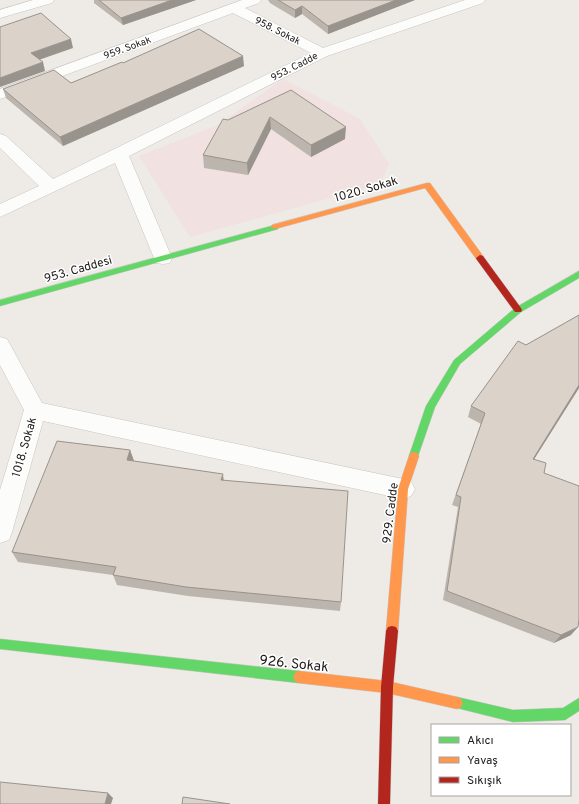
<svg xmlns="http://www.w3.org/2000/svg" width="579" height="804" font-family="Overpass,sans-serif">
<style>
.education{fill:#f1e1e0}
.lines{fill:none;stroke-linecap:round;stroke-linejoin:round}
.street-casing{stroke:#c8c5c2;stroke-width:1}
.fast-casing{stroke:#c8c5c2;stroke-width:1}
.slow-casing{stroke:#c8c5c2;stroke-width:1}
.jam-casing{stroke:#c8c5c2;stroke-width:1}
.street{fill:#fcfcfb;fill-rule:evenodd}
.fast{fill:#63d668;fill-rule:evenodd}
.slow{fill:#ff974d;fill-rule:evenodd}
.jam{fill:#b3261e;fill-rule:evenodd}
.wall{fill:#bcb5ad}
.shaded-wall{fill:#99938d}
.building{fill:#dbd2c9;stroke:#99938d}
.labels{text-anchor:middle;stroke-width:3;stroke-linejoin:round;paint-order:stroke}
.far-street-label{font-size:10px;fill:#1d1a18;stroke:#fff}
.street-label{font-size:12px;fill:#1d1a18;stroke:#fff}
.near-street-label{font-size:14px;fill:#1d1a18;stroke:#fff}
</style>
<rect width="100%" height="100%" fill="#eeeae6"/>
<!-- education -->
<polygon class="education" points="283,79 360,119 389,164 380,184 190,237 139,156 218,125"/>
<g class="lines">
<defs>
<g id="street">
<polygon points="33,0 54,0 52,3 0,18 0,10"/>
<polygon points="242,0 261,0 259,3 245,8 323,48 465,0 485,0 483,3 327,56 129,156 172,258 170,263 163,264 156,263 154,258 115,163 0,217 0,204 39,186 0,148 0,134 6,136 53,179 311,53 233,13 0,99 0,89"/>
<polygon points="0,337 7,339 42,403 403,479 411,482 415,489 411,496 403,499 43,421 12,532 9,540 0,543 0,490 24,410 0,365"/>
</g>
<g id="fast">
<polygon points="275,225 278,225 278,229 0,306 0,300"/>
<polygon points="579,271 579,278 521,312 460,364 435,407 417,459 414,460 411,459 409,456 426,406 454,360 515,308"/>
<polygon points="0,639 299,671 303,673 305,677 303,681 299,683 0,649"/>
<polygon points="457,697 513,710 563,708 579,698 579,711 565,720 513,722 453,707 451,703 453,699"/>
</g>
<g id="slow">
<polygon points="427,183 430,183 483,256 484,258 483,260 477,260 425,188 275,229 271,227 272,225"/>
<polygon points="414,452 417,453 419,456 408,489 398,631 396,635 392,636 388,635 386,631 398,489 409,456 411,453"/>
<polygon points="299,671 387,681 457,697 461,699 463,703 461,707 457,709 387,693 299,683 295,681 293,677 295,673"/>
</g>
<g id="jam">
<polygon points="480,255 483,256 521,308 522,310 521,312 515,312 477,260 476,258"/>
<polygon points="392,626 396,627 398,631 393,687 390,804 378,804 381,687 386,631 388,627"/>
</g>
</defs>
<!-- street casing -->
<use href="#street" class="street-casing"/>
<!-- fast casing -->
<use href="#fast" class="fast-casing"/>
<!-- slow casing -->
<use href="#slow" class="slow-casing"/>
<!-- jam casing -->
<use href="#jam" class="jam-casing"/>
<!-- street -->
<use href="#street" class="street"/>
<!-- fast -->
<use href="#fast" class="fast"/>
<!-- slow -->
<use href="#slow" class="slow"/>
<!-- jam -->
<use href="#jam" class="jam"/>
</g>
<!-- wall -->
<g class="wall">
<polygon points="94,0 196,0 123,25 94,3"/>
<polygon points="268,0 415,0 328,34 302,14 295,18 270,3"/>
<polygon points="123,63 244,66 63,146 6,98 3,89 71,83"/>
<polygon points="291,90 345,139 311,157 271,129 248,175 204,168 203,155 228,120"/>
<polygon points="579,315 579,388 534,459 544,473 571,635 554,643 443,600 458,507 452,505 481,424 468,417 471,406 526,345"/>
<polygon points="130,450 134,461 224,481 341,602 340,611 188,596 117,585 113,575 18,562 12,552"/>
</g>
<!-- shaded-wall -->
<g class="shaded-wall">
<polygon points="172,0 196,0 123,25 121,18"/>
<polygon points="396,0 415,0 328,34 328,26"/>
<polygon points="302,6 302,14 295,18 295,10"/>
<polygon points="71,39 73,48 33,62 31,53"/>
<polygon points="243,56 244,66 63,146 60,137"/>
<polygon points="43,62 45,71 0,87 0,78"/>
<polygon points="270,117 271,129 248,175 247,163"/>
<polygon points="346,127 345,139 311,157 311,145"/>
<polygon points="579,385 579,388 528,469 533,459"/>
<polygon points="130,450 134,461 127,460"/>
<polygon points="223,474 224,484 221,480"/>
<polygon points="578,627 571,635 554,643 561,635"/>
<polygon points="108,793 113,798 111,804 105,804"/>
</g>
<!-- building -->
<g class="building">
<polygon points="99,0 172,0 121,18"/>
<polygon points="278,0 396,0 328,26 302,6 295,10"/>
<polygon points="41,13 71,39 31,53 43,62 0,78 0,27"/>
<polygon points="199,29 243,56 60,137 3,89 54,70 71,83 122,62 123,63"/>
<polygon points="291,90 346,127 311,145 270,117 247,163 203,155 223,119 228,120"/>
<polygon points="579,315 579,385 533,459 546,463 544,473 579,486 579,619 578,627 561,635 447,591 461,497 456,495 485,413 471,406 518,341 526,345"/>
<polygon points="57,441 130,450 127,460 223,474 221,480 348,491 341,602 186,587 113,575 116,567 12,552"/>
<polygon points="0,782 108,793 105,804 0,804"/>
<polygon points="183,797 230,804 182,804"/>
</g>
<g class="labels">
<!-- far-street labels -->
<g class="far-street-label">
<text transform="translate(278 30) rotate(27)" y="4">958. Sokak</text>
<text transform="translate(127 47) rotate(-20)" y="4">959. Sokak</text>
<text transform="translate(294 66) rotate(-27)" y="4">953. Cadde</text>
</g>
<!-- street labels -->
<g class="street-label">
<text transform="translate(366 189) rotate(-16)" y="4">1020. Sokak</text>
<text transform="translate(78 269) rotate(-16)" y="4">953. Caddesi</text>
<text transform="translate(24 447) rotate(-74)" y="4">1018. Sokak</text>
<text transform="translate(390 513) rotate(-83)" y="4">929. Cadde</text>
</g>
<!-- near-street labels -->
<g class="near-street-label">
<text transform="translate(294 663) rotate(6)" y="5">926. Sokak</text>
</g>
</g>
<!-- legend -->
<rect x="431" y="724" width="140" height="72" fill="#ffffff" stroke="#a5a3a3"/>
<rect x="439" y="737" width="20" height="6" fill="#63d668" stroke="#a5a3a3"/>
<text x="467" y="744" font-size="12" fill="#1d1a18">Akıcı</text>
<rect x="439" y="757" width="20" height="6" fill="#ff974d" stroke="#a5a3a3"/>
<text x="467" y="764" font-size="12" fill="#1d1a18">Yavaş</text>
<rect x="439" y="777" width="20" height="6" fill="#b3261e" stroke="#a5a3a3"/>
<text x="467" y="784" font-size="12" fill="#1d1a18">Sıkışık</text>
</svg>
